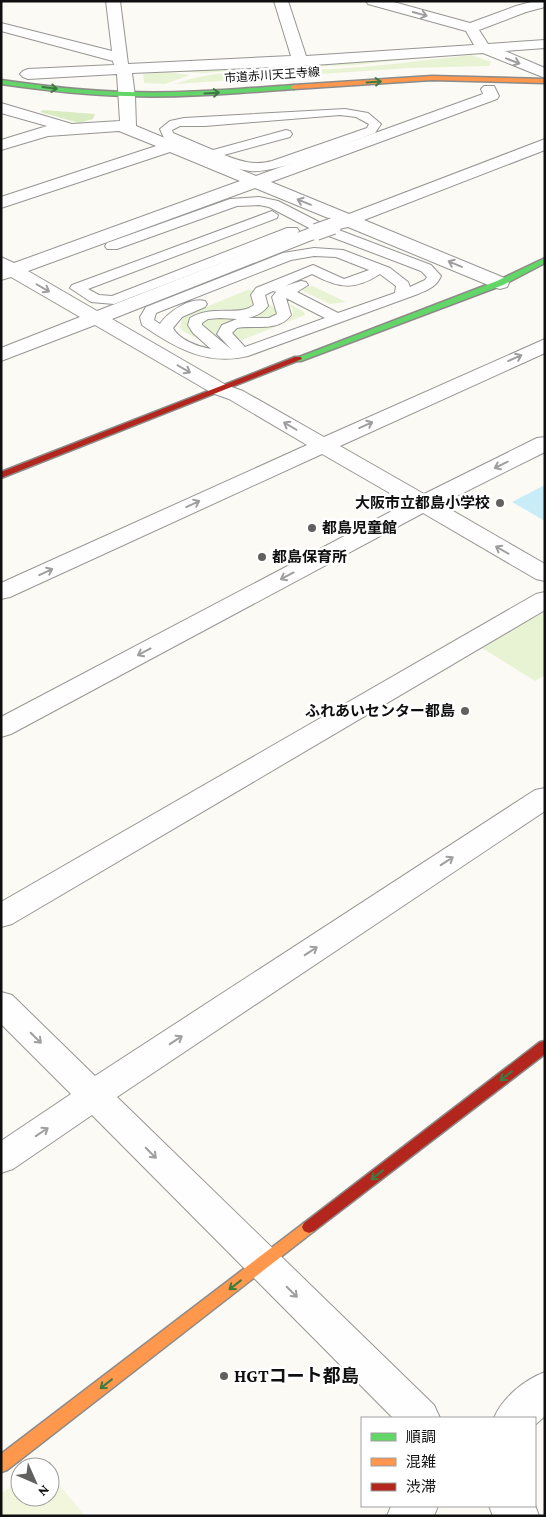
<svg xmlns="http://www.w3.org/2000/svg" width="546" height="1517" font-family="'Crimson Pro','Noto Sans JP',serif">
<style>
.green{fill:#e8f3d3}
.forest{fill:#d9ebc1}
.pitch{fill:#f2f6dd}
.water{fill:#c8ecf8}
.lines{fill:none;stroke-linecap:round;stroke-linejoin:round}
.lane-casing{stroke:#969593;stroke-width:2}
.street-casing{stroke:#969593;stroke-width:2}
.fast-casing{stroke:#8c8b89;stroke-width:3}
.slow-casing{stroke:#8c8b89;stroke-width:3}
.jam-casing{stroke:#8c8b89;stroke-width:3}
.lane{fill:#fffefe;fill-rule:evenodd}
.street{fill:#fffefe;fill-rule:evenodd}
.fast{fill:#63d668;fill-rule:evenodd}
.slow{fill:#ff974d;fill-rule:evenodd}
.jam{fill:#b3261e;fill-rule:evenodd}
.street-bridge-casing{stroke:#969593;stroke-width:18;stroke-linecap:butt}
.street-bridge{stroke:#fffefe;stroke-width:16}
.oneway{stroke:#9f9e9e}
.oneway2{stroke:#3d7c40}
.poi-dot{fill:#626160;stroke:#fff;stroke-width:2}
.labels{text-anchor:middle;stroke-width:5;stroke-linejoin:round;paint-order:stroke}
.far-street-label{font-size:12px;fill:#0f0f0f;stroke:#fff}
.poi-label{font-size:15px;font-weight:bold;fill:#0f0f0f;stroke:#fff;text-anchor:end}
.near-poi-label{font-size:18px;font-weight:bold;fill:#0f0f0f;stroke:#fff;text-anchor:start}
</style>
<rect width="100%" height="100%" fill="#fcfaf5"/>
<!-- green -->
<g class="green">
<polygon points="448,55 355,65 271,68 203,73 161,70"/>
<path d="M471,55L491,62L489,66L410,68L175,84C223,66 279,72 330,69C377,67 424,60 471,55Z"/>
<polygon points="165,72 190,75 165,84 144,83 143,74"/>
<polygon points="309,286 313,286 346,302 330,304 301,290"/>
<path d="M247,290H254L250,297L253,304L248,309C226,312 206,305 188,320L189,329L203,341L184,332L180,328L182,319L187,315Z"/>
<path d="M286,302L304,312L305,315L242,340L233,337V331C248,317 282,337 293,314L292,308Z"/>
<path d="M268,303L277,310L278,313C265,330 232,309 217,331L220,340L204,327L202,323L211,317L255,316L265,311Z"/>
<polygon points="545,611 545,675 535,681 482,648"/>
</g>
<!-- forest -->
<polygon class="forest" points="43,110 95,114 93,119 79,123 40,112"/>
<!-- pitch -->
<polygon class="pitch" points="50,1474 85,1516 1,1516 1,1494 20,1480 20,1497 50,1497"/>
<!-- water -->
<polygon class="water" points="545,485 545,521 512,502"/>
<g class="lines">
<defs>
<g id="lane">
<path d="M345,109L368,113L381,124L375,133C346,143 278,174 250,171C220,167 191,149 164,138L160,129L170,121L184,118ZM340,115L356,117L369,124L367,128L272,161C254,166 240,161 224,155L290,137L292,134L290,131L286,130L213,150L173,133L172,130L180,126H205Z"/>
<path d="M259,197L278,201L323,224L431,265L441,276C436,287 429,289 418,294L248,356C207,366 175,348 142,325L140,317L146,307L283,253L314,248L343,250L390,268L408,282L410,287L425,280L427,277L421,271L313,230L269,207L259,205L237,206L117,249H107L105,246L107,243L230,199ZM314,256L336,257L369,270L344,279L313,265L256,288L251,295L254,305C239,317 212,304 190,318L188,325L193,333L211,349C199,347 179,340 173,328L182,317L205,307L207,304L205,301C190,297 168,312 160,324L154,320L156,313L291,260ZM312,274C339,288 354,291 380,274L396,286L395,293L338,313L297,292L308,285L306,282L301,281L285,286ZM273,291L276,292L272,297L277,314L269,318H248C256,316 263,313 268,306L265,295ZM286,298L325,318L245,347L232,333L237,328C255,325 279,332 291,315ZM220,318L237,319L222,325L217,334L232,350L202,325V323L208,319Z"/>
<polygon points="272,211 278,215 277,218 88,289 99,295 112,296 287,228 297,228 299,231 297,234 114,304 91,302 70,288 72,285"/>
</g>
<g id="street">
<polygon points="106,1 120,1 128,64 291,56 274,1 288,1 306,56 474,45 466,31 368,4 366,1 390,1 470,23 516,6 535,1 545,1 545,7 526,12 479,30 488,44 545,40 545,48 505,51 545,68 545,78 483,53 300,66 132,73 135,96 136,126 256,176 483,94 481,89 484,86 494,86 499,96 497,99 271,182 349,214 545,139 545,150 364,220 507,279 509,283 507,287 500,289 493,287 348,227 339,229 333,228 330,224 333,220 255,188 28,271 97,311 310,228 316,227 322,228 325,232 322,236 112,319 226,385 243,391 324,437 545,339 545,353 340,446 424,494 537,438 545,437 545,452 441,504 545,564 545,581 536,579 423,513 11,734 1,737 1,717 407,503 322,454 10,597 1,599 1,583 307,445 229,399 212,393 95,325 1,361 1,348 80,317 11,277 1,280 1,257 14,263 240,181 170,152 1,208 1,197 156,146 119,131 48,136 1,150 1,140 47,126 1,113 1,103 72,124 120,121 117,74 28,79 23,77 20,74 23,71 28,69 114,65 113,61 1,31 1,23 112,51"/>
<polygon points="545,592 545,610 12,924 1,927 1,902 536,594"/>
<polygon points="545,788 545,811 117,1097 434,1405 440,1418 393,1418 92,1115 13,1169 1,1173 1,1141 71,1094 1,1024 1,992 12,995 95,1076 535,790"/>
<path d="M545,1372V1416L535,1425V1418H494C502,1398 524,1380 545,1372Z"/>
<polygon points="535,1505 539,1516 493,1516 489,1506"/>
<polygon points="391,1506 438,1506 434,1516 387,1516"/>
</g>
<g id="fast">
<path d="M1,80C43,86 84,91 126,92C182,94 238,89 294,85L297,87L294,89C238,93 182,98 126,96C84,95 43,90 1,84Z"/>
<polygon points="545,258 545,263 503,285 301,361 295,361 294,359 497,281"/>
</g>
<g id="slow">
<polygon points="432,76 545,79 545,83 432,80 294,89 291,87 294,85"/>
<polygon points="309,1221 314,1223 316,1227 314,1231 7,1470 1,1472 1,1454 304,1223"/>
</g>
<g id="jam">
<polygon points="295,357 301,357 302,359 1,478 1,472"/>
<polygon points="545,1041 545,1054 314,1231 309,1233 304,1231 302,1227 304,1223 540,1042"/>
</g>
</defs>
<!-- lane casing -->
<use href="#lane" class="lane-casing"/>
<!-- street casing -->
<use href="#street" class="street-casing"/>
<!-- fast casing -->
<use href="#fast" class="fast-casing"/>
<!-- slow casing -->
<use href="#slow" class="slow-casing"/>
<!-- jam casing -->
<use href="#jam" class="jam-casing"/>
<!-- lane -->
<use href="#lane" class="lane"/>
<!-- street -->
<use href="#street" class="street"/>
<!-- fast -->
<use href="#fast" class="fast"/>
<!-- slow -->
<use href="#slow" class="slow"/>
<!-- jam -->
<use href="#jam" class="jam"/>
<defs>
<polyline id="street-bridge" points="316,232 333,226"/>
</defs>
<!-- street-bridge casing -->
<use href="#street-bridge" class="street-bridge-casing"/>
<!-- street-bridge -->
<use href="#street-bridge" class="street-bridge"/>
</g>
<!-- one-way arrows -->
<defs><path id="oneway-shaft" d="M-6 0H5M1.5-3L5.5 0L1.5 3" fill="none" stroke-width="1.6" stroke-linecap="round" stroke-linejoin="round" transform="scale(1.25)"/></defs>
<g class="oneway">
<use href="#oneway-shaft" transform="translate(420 14) rotate(15)"/>
<use href="#oneway-shaft" transform="translate(513 61) rotate(21)"/>
<use href="#oneway-shaft" transform="translate(304 202) rotate(-158)"/>
<use href="#oneway-shaft" transform="translate(455 264) rotate(-157)"/>
<use href="#oneway-shaft" transform="translate(43 288) rotate(30)"/>
<use href="#oneway-shaft" transform="translate(515 358) rotate(-24)"/>
<use href="#oneway-shaft" transform="translate(184 369) rotate(30)"/>
<use href="#oneway-shaft" transform="translate(366 425) rotate(-24)"/>
<use href="#oneway-shaft" transform="translate(290 426) rotate(-150)"/>
<use href="#oneway-shaft" transform="translate(501 465) rotate(154)"/>
<use href="#oneway-shaft" transform="translate(193 504) rotate(-25)"/>
<use href="#oneway-shaft" transform="translate(502 550) rotate(-150)"/>
<use href="#oneway-shaft" transform="translate(46 572) rotate(-25)"/>
<use href="#oneway-shaft" transform="translate(287 576) rotate(152)"/>
<use href="#oneway-shaft" transform="translate(144 652) rotate(152)"/>
<use href="#oneway-shaft" transform="translate(447 861) rotate(-33)"/>
<use href="#oneway-shaft" transform="translate(311 951) rotate(-33)"/>
<use href="#oneway-shaft" transform="translate(36 1038) rotate(45)"/>
<use href="#oneway-shaft" transform="translate(176 1040) rotate(-33)"/>
<use href="#oneway-shaft" transform="translate(42 1132) rotate(-34)"/>
<use href="#oneway-shaft" transform="translate(151 1153) rotate(45)"/>
<use href="#oneway-shaft" transform="translate(292 1292) rotate(45)"/>
</g>
<g class="oneway2">
<use href="#oneway-shaft" transform="translate(374 82) rotate(-4)"/>
<use href="#oneway-shaft" transform="translate(50 88) rotate(7)"/>
<use href="#oneway-shaft" transform="translate(212 93) rotate(-3)"/>
<use href="#oneway-shaft" transform="translate(506 1076) rotate(142)"/>
<use href="#oneway-shaft" transform="translate(377 1175) rotate(142)"/>
<use href="#oneway-shaft" transform="translate(235 1285) rotate(142)"/>
<use href="#oneway-shaft" transform="translate(106 1384) rotate(142)"/>
</g>
<!-- markers -->
<g class="poi-dot">
<circle cx="500" cy="503" r="5"/>
<circle cx="312" cy="528" r="5"/>
<circle cx="262" cy="557" r="5"/>
<circle cx="465" cy="711" r="5"/>
<circle cx="224" cy="1376" r="5"/>
</g>
<g class="labels">
<!-- far-street labels -->
<g class="far-street-label">
<text transform="translate(272 75) rotate(-4)" y="4">市道赤川天王寺線</text>
</g>
<!-- poi labels -->
<g class="poi-label">
<text x="490" y="508">大阪市立都島小学校</text>
<text x="322" y="533" text-anchor="start">都島児童館</text>
<text x="272" y="562" text-anchor="start">都島保育所</text>
<text x="455" y="716">ふれあいセンター都島</text>
</g>
<!-- near-poi labels -->
<g class="near-poi-label">
<text x="234" y="1382">HGTコート都島</text>
</g>
</g>
<!-- border -->
<rect width="546" height="1517" fill="none" stroke="#0f0f0f" stroke-width="5"/>
<!-- legend -->
<rect x="361" y="1417" width="175" height="90" fill="#ffffff" stroke="#9f9f9f"/>
<rect x="371" y="1433" width="25" height="8" fill="#63d668" stroke="#9f9f9f"/>
<text x="406" y="1442" font-size="15" fill="#0f0f0f">順調</text>
<rect x="371" y="1458" width="25" height="8" fill="#ff974d" stroke="#9f9f9f"/>
<text x="406" y="1467" font-size="15" fill="#0f0f0f">混雑</text>
<rect x="371" y="1483" width="25" height="8" fill="#b3261e" stroke="#9f9f9f"/>
<text x="406" y="1492" font-size="15" fill="#0f0f0f">渋滞</text>
<!-- north arrow -->
<g transform="translate(35 1482) rotate(135)"><circle r="24" fill="#ffffff" stroke="#9f9f9f"/>
<path d="M0-4L9 19L0 12L-9 19Z" fill="#626160"/>
<text y="-8" font-size="14" font-weight="bold" text-anchor="middle" fill="#0f0f0f">N</text>
</g>
</svg>
